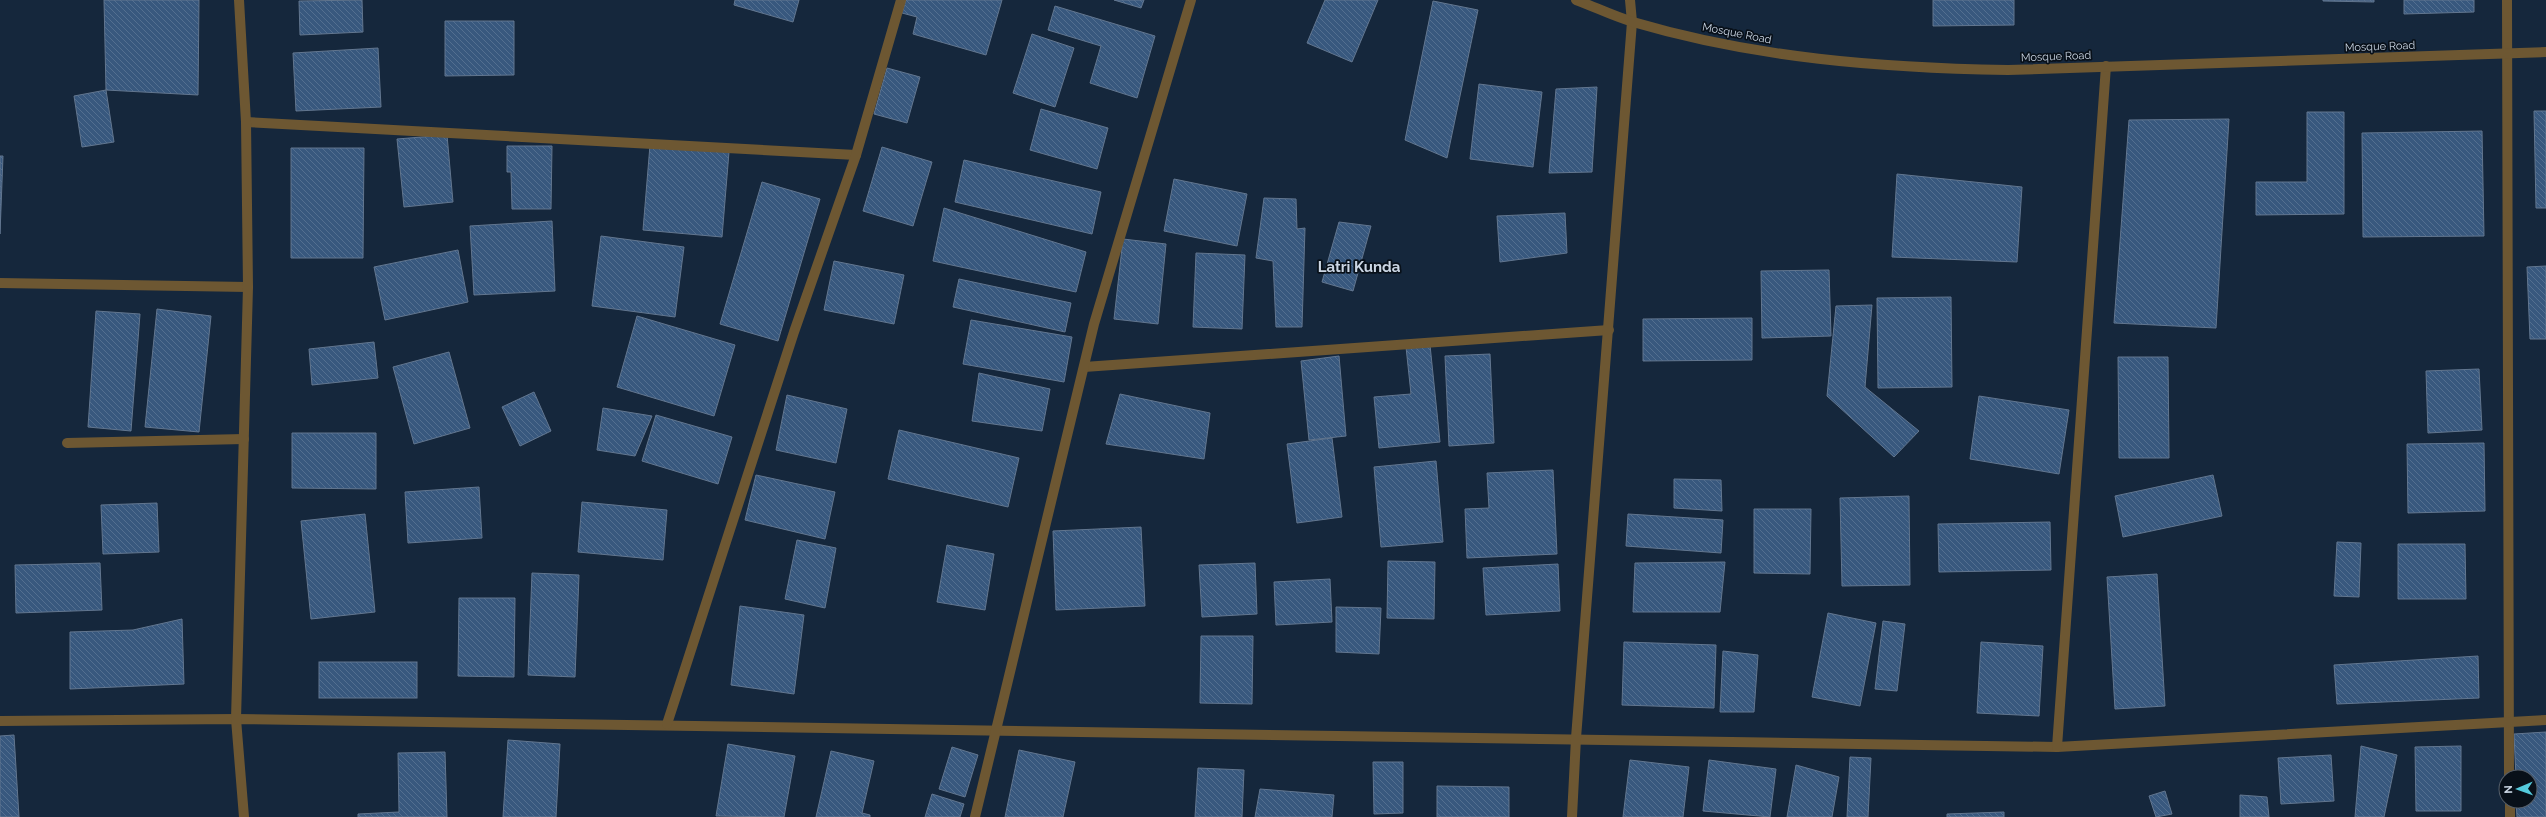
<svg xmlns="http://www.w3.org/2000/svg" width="2546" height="817" font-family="Raleway,sans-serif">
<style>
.building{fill:url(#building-back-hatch);stroke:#62768f}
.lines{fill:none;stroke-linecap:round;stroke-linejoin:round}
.service{stroke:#6d5732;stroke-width:10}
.minor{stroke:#6d5732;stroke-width:10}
.tertiary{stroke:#6d5732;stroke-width:10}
.labels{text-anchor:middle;stroke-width:3.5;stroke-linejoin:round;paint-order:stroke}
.street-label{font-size:11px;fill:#cbd6e4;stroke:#081019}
.district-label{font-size:15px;font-weight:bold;fill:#cbd6e4;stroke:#081019}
</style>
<defs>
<pattern id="building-back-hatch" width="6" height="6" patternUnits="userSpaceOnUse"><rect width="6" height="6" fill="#38587e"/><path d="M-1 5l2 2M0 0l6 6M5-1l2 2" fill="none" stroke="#536f90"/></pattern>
</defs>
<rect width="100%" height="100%" fill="#15273c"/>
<!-- building -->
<g class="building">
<polygon points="104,0 199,0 198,95 106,90"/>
<polygon points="362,0 363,32 300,35 299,1"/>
<polygon points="735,0 799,0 793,22 734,5"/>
<polygon points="906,0 1002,0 986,55 913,34 917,17 902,13"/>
<polygon points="1114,0 1144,0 1141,8"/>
<polygon points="1325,0 1378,0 1352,62 1307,43"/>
<polygon points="1933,0 2014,0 2014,25 1933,26"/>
<polygon points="2323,0 2374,0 2374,2 2323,1"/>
<polygon points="2404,0 2474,0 2474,12 2404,14"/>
<polygon points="1433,1 1478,10 1447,158 1405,140"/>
<polygon points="1055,6 1155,36 1137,98 1090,83 1101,46 1048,30"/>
<polygon points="445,21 514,21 514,75 445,76"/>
<polygon points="1032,34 1074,48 1055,107 1013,93"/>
<polygon points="378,48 381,107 296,111 293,53"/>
<polygon points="887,68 920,77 907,123 874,114"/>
<polygon points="1479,84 1542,92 1533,167 1470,159"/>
<polygon points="1597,87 1592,172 1549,173 1556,89"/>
<polygon points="106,90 114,142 82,147 74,96"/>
<polygon points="1041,109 1108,128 1097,169 1030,150"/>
<polygon points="2534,111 2546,111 2546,208 2536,208"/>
<polygon points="2307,112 2344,112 2344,214 2256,215 2256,182 2307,182"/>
<polygon points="2229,119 2216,328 2114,323 2129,120"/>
<polygon points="2482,131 2484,236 2363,237 2362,133"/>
<polygon points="447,135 453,202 404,207 397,139"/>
<polygon points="650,145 729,152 722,237 643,230"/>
<polygon points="507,146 552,146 551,209 512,209 511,172 507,172"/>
<polygon points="882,147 932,162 913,226 863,211"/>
<polygon points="291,148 364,148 363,258 291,258"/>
<polygon points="0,156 3,156 0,234"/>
<polygon points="964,160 1101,192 1092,234 955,202"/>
<polygon points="1897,174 2022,187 2017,262 1892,257"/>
<polygon points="1174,179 1247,194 1237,246 1164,231"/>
<polygon points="762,182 820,199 778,341 720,324"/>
<polygon points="1264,198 1296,199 1297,229 1305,228 1302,327 1276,327 1273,261 1256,258"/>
<polygon points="944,208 1086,252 1076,292 933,261"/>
<polygon points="1565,213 1567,253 1500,262 1497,216"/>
<polygon points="552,221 555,291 474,295 470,226"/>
<polygon points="1339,222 1371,226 1353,291 1322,282"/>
<polygon points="601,236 684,247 675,317 592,306"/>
<polygon points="1123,239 1166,244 1158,324 1114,319"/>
<polygon points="458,250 468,302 385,320 374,267"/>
<polygon points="1196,253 1245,255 1242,329 1193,327"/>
<polygon points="834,261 904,275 894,324 824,310"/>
<polygon points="2546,266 2546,339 2530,339 2527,267"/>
<polygon points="1829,270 1831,336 1762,338 1761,271"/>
<polygon points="959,279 1071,303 1065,332 953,307"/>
<polygon points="1951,297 1952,387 1878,388 1877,298"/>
<polygon points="1872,305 1865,387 1919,431 1894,457 1827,396 1836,306"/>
<polygon points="157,309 211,316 199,432 145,427"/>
<polygon points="96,311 140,314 131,431 88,427"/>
<polygon points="637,316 735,345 714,416 617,387"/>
<polygon points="1752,318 1752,360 1643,361 1643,319"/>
<polygon points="971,320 1072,337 1064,382 963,364"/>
<polygon points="374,342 378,378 312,385 309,349"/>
<polygon points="1430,345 1440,442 1379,448 1374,397 1411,394 1406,347"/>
<polygon points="449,352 470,428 414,444 393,367"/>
<polygon points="1490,354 1494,443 1449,446 1445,356"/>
<polygon points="1339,356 1346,436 1309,440 1301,361"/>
<polygon points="2118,357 2168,357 2169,458 2119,458"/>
<polygon points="2479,369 2482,430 2428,433 2426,371"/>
<polygon points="979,373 1050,389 1042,431 972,421"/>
<polygon points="534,392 551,431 520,446 502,407"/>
<polygon points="1120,394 1210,413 1204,459 1106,444"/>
<polygon points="787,395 847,409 836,463 776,450"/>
<polygon points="1979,396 2069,410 2059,474 1970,459"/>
<polygon points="603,408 652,416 635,456 597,450"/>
<polygon points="656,415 732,437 718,484 642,461"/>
<polygon points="899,430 1019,458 1008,507 888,479"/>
<polygon points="292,433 376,433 376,489 292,488"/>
<polygon points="1332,438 1342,517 1297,523 1287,444"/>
<polygon points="2484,443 2485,511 2408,513 2407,444"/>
<polygon points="1436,461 1443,542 1381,547 1374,467"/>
<polygon points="1553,470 1557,554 1467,558 1465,509 1489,508 1487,473"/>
<polygon points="756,475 835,492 825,539 745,520"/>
<polygon points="2213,475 2222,516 2123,537 2115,496"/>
<polygon points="1674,479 1721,480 1722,511 1674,508"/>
<polygon points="479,487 482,538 408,543 405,492"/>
<polygon points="1909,496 1910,585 1842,586 1840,498"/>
<polygon points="582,502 667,510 663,560 578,552"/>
<polygon points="157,503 159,552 103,554 101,505"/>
<polygon points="1754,509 1811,509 1810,574 1754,573"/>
<polygon points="365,514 375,612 311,619 301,521"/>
<polygon points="1628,514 1723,520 1721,553 1626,546"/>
<polygon points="2050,522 2051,570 1939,572 1938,524"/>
<polygon points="1141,527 1145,606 1056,610 1053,531"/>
<polygon points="797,540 836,548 825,608 785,599"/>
<polygon points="2337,542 2361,543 2359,597 2334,596"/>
<polygon points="2398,544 2465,544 2466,599 2398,599"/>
<polygon points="947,545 994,554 985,610 937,602"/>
<polygon points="1388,561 1435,562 1434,619 1387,618"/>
<polygon points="1725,562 1720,612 1633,612 1635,563"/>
<polygon points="100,563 102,610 16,613 15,565"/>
<polygon points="1255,563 1257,614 1202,617 1199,565"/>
<polygon points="1558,564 1560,611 1486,615 1483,568"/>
<polygon points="532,573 579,575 575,677 528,675"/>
<polygon points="2157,574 2165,706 2115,709 2107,577"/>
<polygon points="1330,579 1332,622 1276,625 1274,582"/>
<polygon points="459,598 515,598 514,677 458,676"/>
<polygon points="740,606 804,615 794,694 731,685"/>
<polygon points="1336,607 1381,608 1379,654 1336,652"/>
<polygon points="1828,613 1876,623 1860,706 1812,697"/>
<polygon points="182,619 184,684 70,689 70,632 133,630"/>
<polygon points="1883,621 1905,624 1897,691 1875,689"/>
<polygon points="1201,636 1253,636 1252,704 1200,703"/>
<polygon points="1624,642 1716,645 1714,708 1622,705"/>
<polygon points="1981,642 2043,646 2039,716 1977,713"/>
<polygon points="1723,651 1758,655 1754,712 1720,712"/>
<polygon points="2478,656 2479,698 2337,704 2334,665"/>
<rect x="319" y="662" width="98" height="36"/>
<polygon points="2546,732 2546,817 2517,817 2516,801 2530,801 2530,777 2516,777 2514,734"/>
<polygon points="14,735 19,817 0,817 0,736"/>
<polygon points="508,740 560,744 556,817 503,817"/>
<polygon points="728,744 795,756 784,817 716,816"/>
<polygon points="2361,746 2397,755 2384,817 2355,817"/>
<polygon points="2461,746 2461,811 2416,811 2415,747"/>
<polygon points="952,747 978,755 965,797 939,789"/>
<polygon points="1019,750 1075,762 1063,817 1005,817"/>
<polygon points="831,751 874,761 862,813 870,815 870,817 816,817"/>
<polygon points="445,752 447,817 358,817 358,814 399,812 398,753"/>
<polygon points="2331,755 2334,801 2281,804 2278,758"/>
<polygon points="1850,757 1871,758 1868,817 1847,817"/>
<polygon points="1630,760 1689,767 1683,817 1623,817"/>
<polygon points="1709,760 1776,769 1770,817 1703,811"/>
<polygon points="1373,762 1403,762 1403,813 1374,814"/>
<polygon points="1796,765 1839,777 1832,817 1787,817"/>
<polygon points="1198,768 1244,770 1242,817 1195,817"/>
<polygon points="1437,786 1509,787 1509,817 1437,817"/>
<polygon points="1260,789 1334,795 1332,817 1255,817"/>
<polygon points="2165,791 2172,814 2156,817 2149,796"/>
<polygon points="932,794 964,804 960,817 925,817"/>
<polygon points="2240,795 2267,797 2269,817 2240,817"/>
<polygon points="2004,812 2004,817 1947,817 1947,814"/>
</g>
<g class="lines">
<!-- service -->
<polyline class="service" points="67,443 244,439"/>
<!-- minor -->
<g class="minor">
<polyline points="2507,0 2509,777"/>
<polyline points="246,122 856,155"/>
<polyline points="0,283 248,287"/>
<polyline points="1084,367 1609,330"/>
<polyline points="0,721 236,719 2057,747 2546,720"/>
<polyline points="667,724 794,332 856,155 901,0"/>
<polyline points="2057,747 2106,66"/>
<polyline points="2510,801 2510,817"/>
<polyline points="975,817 1094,324 1191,0"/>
<polyline points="1572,817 1576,738 1632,22 1630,0"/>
</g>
<!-- tertiary -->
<g class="tertiary">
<polyline points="239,0 246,122 248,287 236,719 244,817"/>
<path d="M1576,0C1595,7 1613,16 1633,22C1755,58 1881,68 2008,70L2546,52"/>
</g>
</g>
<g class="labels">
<!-- street labels -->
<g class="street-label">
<text transform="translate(1737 33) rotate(11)" y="4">Mosque Road</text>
<text transform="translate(2380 46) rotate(-2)" y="4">Mosque Road</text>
<text transform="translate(2056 56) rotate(-2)" y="4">Mosque Road</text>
</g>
<!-- district labels -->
<g class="district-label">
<text x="1359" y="272">Latri Kunda</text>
</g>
</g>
<!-- north arrow -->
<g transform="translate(2518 789) rotate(268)"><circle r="19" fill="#081019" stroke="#565f6a"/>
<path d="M0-3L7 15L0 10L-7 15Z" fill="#54cadd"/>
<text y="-6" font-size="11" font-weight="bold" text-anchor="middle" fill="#cbd6e4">N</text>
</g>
</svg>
